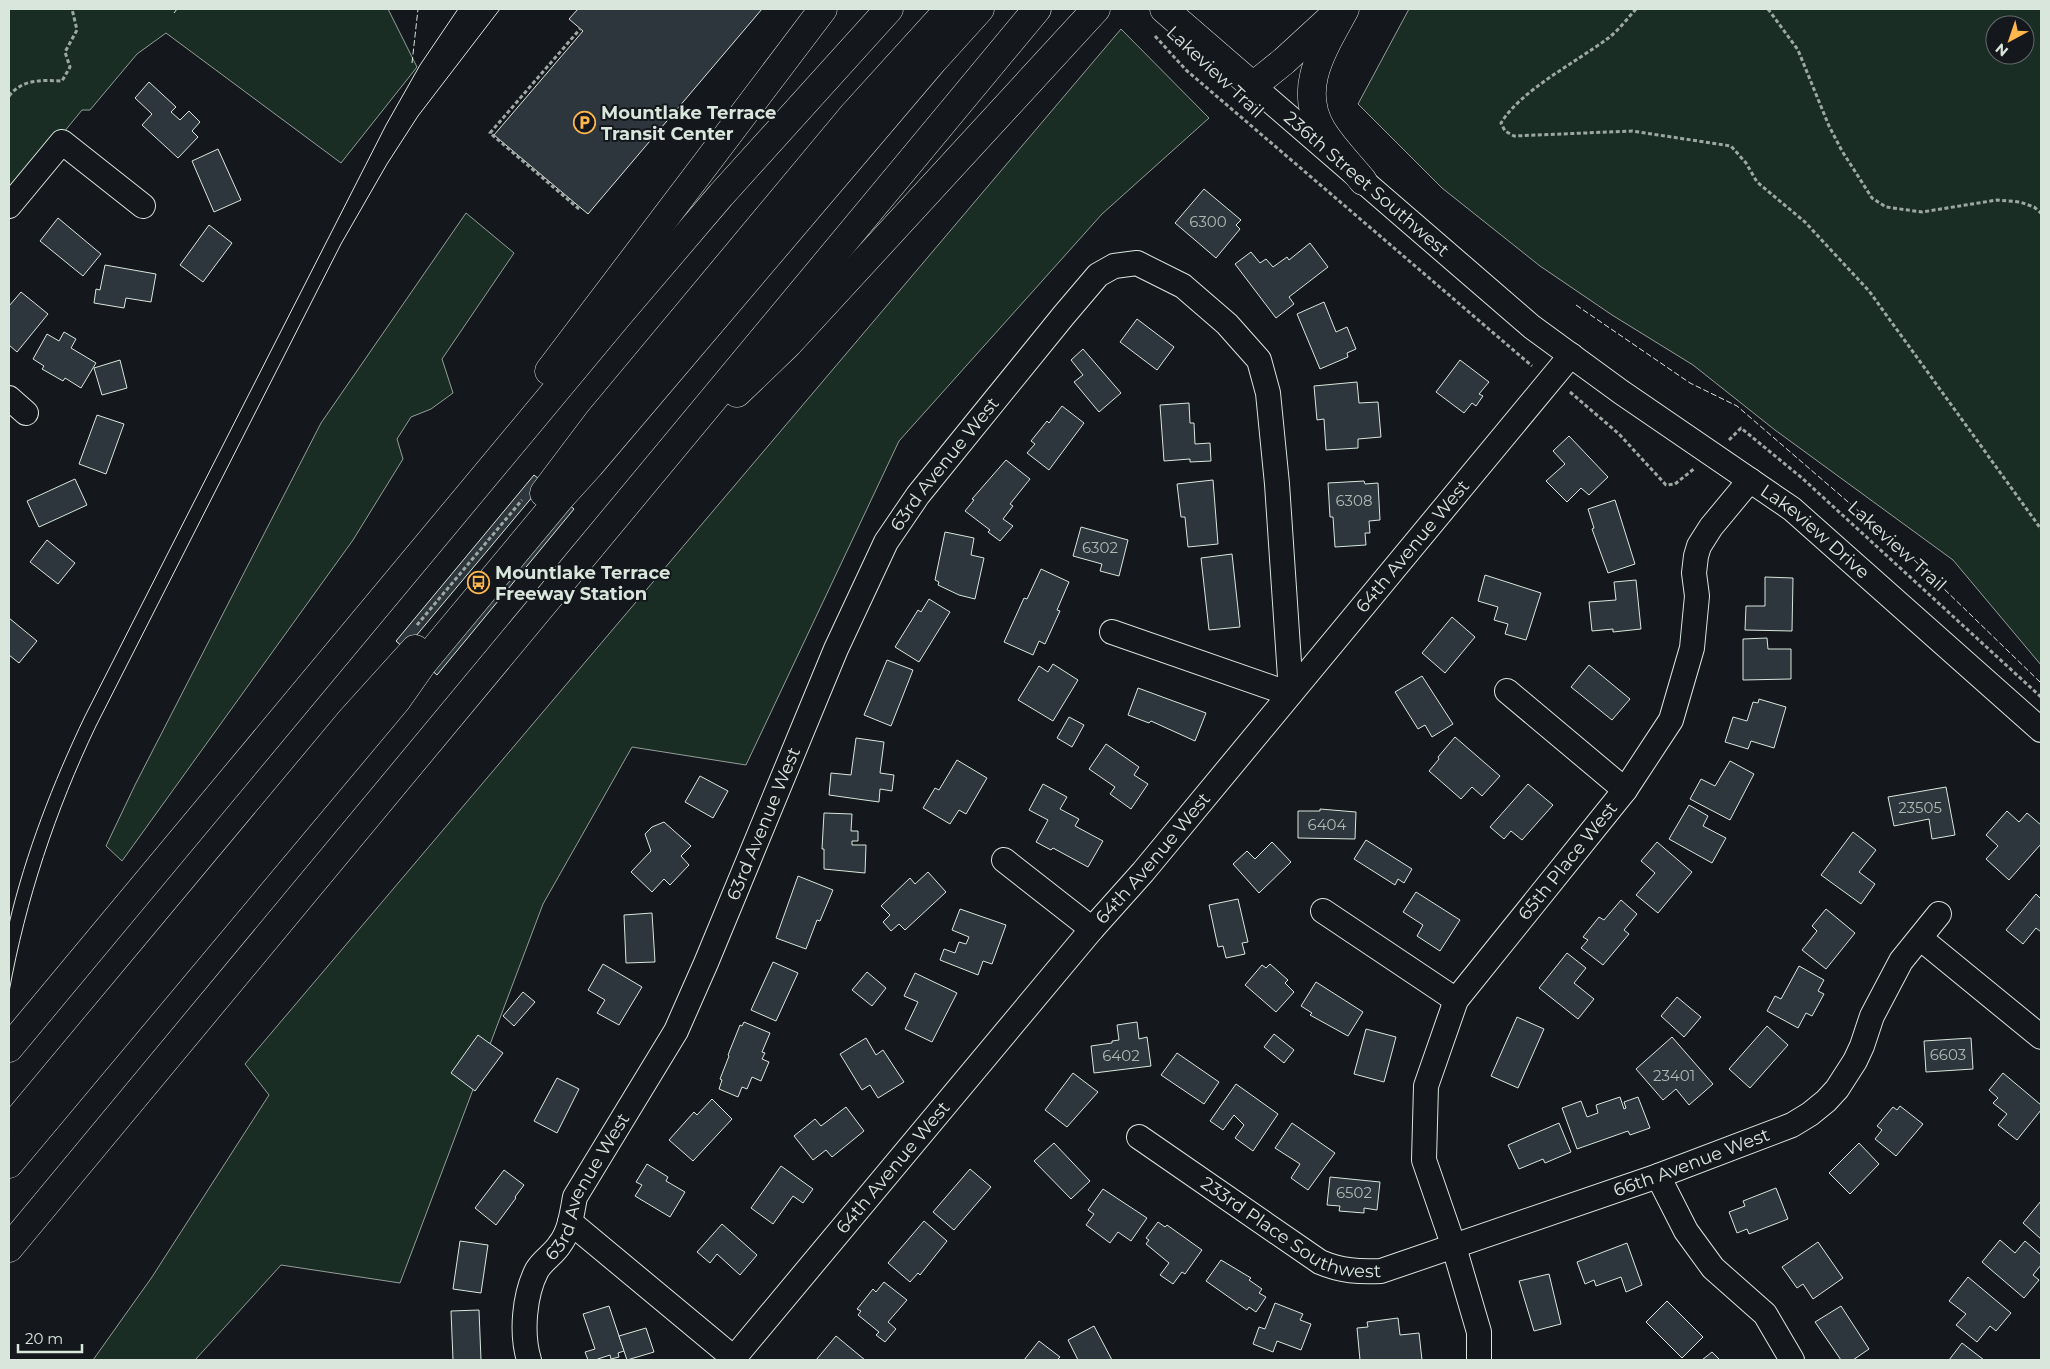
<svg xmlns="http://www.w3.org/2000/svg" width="2050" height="1369" font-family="Montserrat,sans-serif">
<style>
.green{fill:#1a2d24;stroke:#939e99;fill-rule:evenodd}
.building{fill:#2c363c;stroke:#d8e6dc}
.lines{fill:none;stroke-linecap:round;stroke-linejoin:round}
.minor-casing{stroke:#d8e6dc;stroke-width:26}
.major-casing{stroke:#d8e6dc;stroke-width:29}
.highway-casing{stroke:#d8e6dc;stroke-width:29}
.path{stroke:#9da8a2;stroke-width:3;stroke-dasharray:4 2.5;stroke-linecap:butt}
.minor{stroke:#14181c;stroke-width:24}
.major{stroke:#14181c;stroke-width:28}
.highway{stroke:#14181c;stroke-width:28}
.tram{stroke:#d8e6dc;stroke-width:1}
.fence{stroke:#d8e6dc;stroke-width:1;stroke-dasharray:6 2.5;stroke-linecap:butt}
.labels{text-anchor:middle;stroke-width:4;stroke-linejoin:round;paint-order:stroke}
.number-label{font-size:15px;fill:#adbab4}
.street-label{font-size:18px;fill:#d8e6dc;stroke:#14181c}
.poi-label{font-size:18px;font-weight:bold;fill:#d8e6dc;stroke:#14181c;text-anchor:start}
</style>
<rect width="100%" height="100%" fill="#14181c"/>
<!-- green -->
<g class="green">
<polygon points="9,9 388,9 417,67 341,163 166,33 137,54 90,110 82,110 9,199"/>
<path d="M1409,9H2041V665L1953,560L1775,430L1693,365L1612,315L1540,266L1442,188L1358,104ZM1995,25H2025V55H1995Z"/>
<polygon points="1121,29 1209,118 1102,214 899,441 746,765 632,747 543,904 400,1283 281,1265 195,1360 93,1360 152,1277 269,1095 245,1064"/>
<polygon points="466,213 514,253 442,359 453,393 431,409 411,417 397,439 403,459 353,540 122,861 106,846 135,785 321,423"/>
</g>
<!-- building -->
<g class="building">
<polygon points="578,9 762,9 588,214 494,135 583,31 569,19"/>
<polygon points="149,82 176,107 171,112 180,120 189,111 200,122 192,131 198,137 178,158 142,125 152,114 135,98"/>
<polygon points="218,149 241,200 214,212 192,161"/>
<polygon points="1204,189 1241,220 1236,225 1240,229 1216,258 1175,223"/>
<polygon points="58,218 101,254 83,276 40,241"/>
<polygon points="209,225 232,243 203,282 180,265"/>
<polygon points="1310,243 1328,267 1289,297 1294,304 1276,318 1235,264 1251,252 1260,263 1266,259 1273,267 1287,257 1289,260"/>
<polygon points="105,265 156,274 151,302 126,298 124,308 94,303 96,289 100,290"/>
<polygon points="21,292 48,314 17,352 9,345 9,306"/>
<polygon points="1324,302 1336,332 1347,327 1356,349 1347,353 1348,357 1320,369 1297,314"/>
<polygon points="1137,319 1174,347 1157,370 1120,342"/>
<polygon points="64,332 76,339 71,348 96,363 81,388 65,378 63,381 42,369 44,366 33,359 47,334 59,341"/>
<polygon points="1083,349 1121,393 1099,412 1074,382 1083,375 1071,360"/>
<polygon points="120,360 127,388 102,395 94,368"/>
<polygon points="1460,360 1489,382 1479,394 1483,396 1476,406 1472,403 1464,413 1436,392"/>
<polygon points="1357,382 1359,403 1378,402 1381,437 1358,439 1358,448 1326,450 1324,419 1317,420 1314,386"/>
<polygon points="1189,403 1190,423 1194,423 1195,444 1210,443 1211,461 1190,462 1190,459 1164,461 1160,405"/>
<polygon points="1062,406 1084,423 1049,470 1027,453 1035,444 1031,441 1047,421 1049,423"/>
<polygon points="97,415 124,424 106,474 79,464"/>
<polygon points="1569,436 1608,477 1589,495 1581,488 1567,502 1546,481 1565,464 1553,451"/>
<polygon points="1006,460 1030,479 1010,504 1013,506 1003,519 1013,526 1000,541 988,532 990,530 965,511 974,500 972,499"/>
<polygon points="534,475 544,483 405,649 396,641"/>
<polygon points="75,479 87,505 39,527 27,501"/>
<polygon points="1213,480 1218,544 1188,547 1185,517 1181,517 1177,484"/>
<polygon points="1364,481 1365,484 1378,483 1380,520 1369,521 1370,533 1365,533 1366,545 1335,547 1333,517 1330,517 1328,483"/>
<polygon points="1615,500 1635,564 1608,573 1592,529 1594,528 1588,509"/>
<polygon points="566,502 574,509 437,675 428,667"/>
<polygon points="1081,527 1128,540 1119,576 1100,571 1102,564 1073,556"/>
<polygon points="945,532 974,538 971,555 984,558 975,599 959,595 938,585 939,582 935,580"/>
<polygon points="47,540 75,563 58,584 30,562"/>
<polygon points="1232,554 1240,627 1209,630 1201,558"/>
<polygon points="1041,569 1069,582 1057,610 1060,611 1045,644 1039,641 1033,655 1004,642 1024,598 1027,599"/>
<polygon points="1485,575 1541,593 1526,640 1505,634 1508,624 1494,620 1498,607 1478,601"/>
<polygon points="1765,577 1793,578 1792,631 1745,630 1746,606 1765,606"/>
<polygon points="1636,580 1641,629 1613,632 1613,629 1592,631 1589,602 1616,600 1614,582"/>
<polygon points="929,599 950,612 919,662 895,647 918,610 921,612"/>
<polygon points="1452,617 1475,637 1445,673 1422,653"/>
<polygon points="9,618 37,641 19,663 9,655"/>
<polygon points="1767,638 1768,649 1791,649 1791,679 1743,680 1743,639"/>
<polygon points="887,660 913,670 891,726 864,715"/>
<polygon points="1053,664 1078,680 1053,721 1018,700 1039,666 1048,672"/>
<polygon points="1589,665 1630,699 1612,720 1571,687"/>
<polygon points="1422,676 1453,724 1432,737 1425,725 1418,729 1395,692"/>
<polygon points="1138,688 1206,713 1195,741 1151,721 1149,723 1128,715"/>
<polygon points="1759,699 1786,707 1774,748 1751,741 1748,749 1725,742 1733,717 1747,721 1753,702 1758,703"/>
<polygon points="1069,717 1084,725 1072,747 1057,738"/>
<polygon points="1455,737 1500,776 1482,796 1472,787 1461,799 1429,771 1439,759 1438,757"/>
<polygon points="856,738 884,742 880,773 894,775 892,791 880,789 879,802 829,795 831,773 851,775"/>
<polygon points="1106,744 1139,767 1134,775 1148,784 1131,809 1110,794 1115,787 1089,769"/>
<polygon points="957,760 987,778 966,814 959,810 950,824 923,808 935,788 939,790"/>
<polygon points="1730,761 1754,774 1730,820 1690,799 1701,779 1715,786"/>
<polygon points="700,776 728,791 713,818 685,802"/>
<polygon points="1043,784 1067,797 1060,809 1079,819 1075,826 1103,841 1088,867 1053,848 1051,850 1036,842 1048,820 1029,810"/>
<polygon points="1528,784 1553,805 1522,840 1511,831 1504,839 1490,827"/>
<polygon points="1946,787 1955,835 1932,839 1929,819 1894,826 1888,797"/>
<polygon points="1689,805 1708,816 1703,826 1726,838 1712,863 1669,839"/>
<polygon points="1320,809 1356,812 1355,839 1298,838 1298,811 1320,811"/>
<polygon points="2007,811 2019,822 2027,813 2041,825 2041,844 2009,880 1986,859 1998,846 1986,835"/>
<polygon points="824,813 852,814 851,831 858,831 858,841 852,841 852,845 866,845 865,873 824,869 824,849 822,849"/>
<polygon points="664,822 691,846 681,856 689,865 670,885 664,879 652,892 631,872 651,851 645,834 652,827"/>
<polygon points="1853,832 1876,850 1859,872 1875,884 1861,904 1821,875"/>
<polygon points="1366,840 1412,869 1404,883 1398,879 1395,885 1354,859"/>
<polygon points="1272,842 1291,862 1259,893 1233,864 1247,851 1255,859"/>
<polygon points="1657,842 1692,872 1658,913 1636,895 1655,873 1641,861"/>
<polygon points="928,872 946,892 905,930 899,924 891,931 883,922 890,915 881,906 910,878 915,884"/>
<polygon points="798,876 833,890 820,921 817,920 806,949 776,938"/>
<polygon points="1416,892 1460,920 1440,951 1417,936 1423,925 1403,912"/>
<polygon points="2036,894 2041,899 2041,932 2036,928 2023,944 2006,930"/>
<polygon points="1238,899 1248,942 1242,943 1245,954 1226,958 1223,946 1218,947 1209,905"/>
<polygon points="1621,900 1637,914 1624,930 1629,934 1603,965 1581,948 1588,940 1583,937 1599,917 1604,920"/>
<polygon points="960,909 1006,925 992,964 983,961 978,975 940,960 944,949 955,953 959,942 966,944 969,937 952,930"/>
<polygon points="1826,909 1855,933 1826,969 1802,950 1817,931 1812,926"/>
<polygon points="652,913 655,962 626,963 624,915"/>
<polygon points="1567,953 1586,968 1574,983 1594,999 1578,1019 1539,988"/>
<polygon points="773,962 798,973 776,1021 751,1010"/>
<polygon points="603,964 642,987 619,1025 597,1013 605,1000 588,990"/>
<polygon points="1270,964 1288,980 1285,983 1294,992 1276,1012 1245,985 1262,965 1266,968"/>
<polygon points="1799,966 1824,980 1818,991 1824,994 1812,1016 1806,1013 1798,1028 1767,1011 1775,996 1781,999"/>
<polygon points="867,972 886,988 872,1006 852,990"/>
<polygon points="915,973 957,993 932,1042 905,1029 918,1002 904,996"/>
<polygon points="1316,982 1363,1012 1348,1036 1310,1015 1312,1013 1301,1006"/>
<polygon points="523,992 535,1002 514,1026 503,1016"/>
<polygon points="1677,997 1701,1017 1684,1037 1661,1016"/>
<polygon points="1517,1017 1544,1029 1518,1088 1491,1076"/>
<polygon points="744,1022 770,1033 762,1052 765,1053 762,1059 769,1062 761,1081 752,1077 747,1089 742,1087 738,1097 719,1089 722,1080 720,1079 729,1056 728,1055 740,1025 742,1026"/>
<polygon points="1137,1022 1139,1039 1147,1037 1151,1066 1094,1073 1091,1046 1112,1043 1112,1041 1119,1040 1117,1025"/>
<polygon points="1767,1026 1788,1045 1750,1088 1729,1069"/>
<polygon points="1366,1029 1396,1037 1384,1082 1354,1074"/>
<polygon points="1274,1034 1294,1050 1284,1063 1264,1047"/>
<polygon points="478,1035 503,1053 475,1091 451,1073"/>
<polygon points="1672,1037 1713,1084 1689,1105 1676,1089 1663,1100 1636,1069"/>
<polygon points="866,1038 876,1055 883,1050 904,1082 878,1098 870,1085 862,1090 840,1054"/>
<polygon points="1971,1038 1973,1069 1926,1072 1924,1041"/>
<polygon points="1177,1053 1219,1082 1204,1104 1161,1075"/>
<polygon points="1073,1073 1098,1092 1067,1127 1045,1110"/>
<polygon points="2003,1073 2041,1105 2041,1110 2017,1140 1998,1125 2007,1114 1993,1103 1998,1098 1989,1090"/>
<polygon points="557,1078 579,1089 557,1133 534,1121"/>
<polygon points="1236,1084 1278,1114 1253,1151 1235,1138 1244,1125 1234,1115 1223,1130 1210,1121"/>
<polygon points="1620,1097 1624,1109 1626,1108 1624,1102 1638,1097 1650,1128 1630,1135 1628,1131 1577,1149 1562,1108 1581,1101 1587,1117 1598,1113 1596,1105"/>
<polygon points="712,1099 732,1119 693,1161 669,1140 694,1112 697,1115"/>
<polygon points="1900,1106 1923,1124 1896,1156 1875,1139 1882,1130 1877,1126 1893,1107 1897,1110"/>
<polygon points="846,1107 864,1131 832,1157 826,1150 813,1160 794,1136 815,1119 821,1126"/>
<polygon points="1292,1123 1335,1153 1308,1190 1291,1178 1300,1164 1275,1148"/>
<polygon points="1559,1123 1571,1152 1545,1163 1543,1159 1519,1169 1508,1145"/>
<polygon points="1054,1143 1090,1181 1071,1199 1034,1161"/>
<polygon points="1859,1143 1879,1164 1850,1194 1829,1173"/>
<polygon points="647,1164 668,1177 666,1181 685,1192 670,1217 635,1196 642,1185 636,1182"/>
<polygon points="781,1166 813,1189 803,1203 793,1196 773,1224 751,1208"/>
<polygon points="970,1169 991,1187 954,1230 933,1212"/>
<polygon points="504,1170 524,1185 515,1197 516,1198 496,1225 475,1208"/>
<polygon points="1330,1177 1380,1182 1377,1210 1364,1208 1364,1213 1339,1211 1340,1206 1327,1205"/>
<polygon points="1776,1188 1788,1219 1749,1234 1747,1229 1737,1233 1729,1212 1745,1206 1743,1201"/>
<polygon points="1103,1189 1147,1218 1131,1241 1118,1232 1110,1243 1086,1225 1094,1214 1088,1210"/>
<polygon points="2041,1201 2041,1239 2023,1223"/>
<polygon points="924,1221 947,1241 920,1275 918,1273 910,1282 888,1263"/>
<polygon points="1158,1222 1165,1227 1167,1225 1202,1250 1185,1274 1182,1272 1173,1284 1160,1275 1169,1263 1146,1244 1149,1240 1146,1238"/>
<polygon points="722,1224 757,1255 740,1275 717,1254 710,1263 697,1252"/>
<polygon points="2000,1240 2015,1253 2025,1241 2041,1255 2041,1265 2033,1275 2039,1280 2024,1298 1982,1262"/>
<polygon points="460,1241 488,1245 481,1293 453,1289"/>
<polygon points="1818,1242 1843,1278 1813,1299 1803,1284 1797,1288 1782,1267"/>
<polygon points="1627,1243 1642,1285 1626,1292 1621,1277 1596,1286 1594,1280 1585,1284 1577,1262"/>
<polygon points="1221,1260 1251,1278 1249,1280 1262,1289 1259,1293 1266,1297 1256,1312 1249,1307 1247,1310 1206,1281"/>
<polygon points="1549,1274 1561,1324 1534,1331 1519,1281"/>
<polygon points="1968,1277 2011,1313 1996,1331 1990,1326 1977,1342 1956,1325 1966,1314 1949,1301"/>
<polygon points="884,1282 907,1300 888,1322 896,1329 885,1342 876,1335 879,1332 858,1315 861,1311 857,1309 873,1289 876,1292"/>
<polygon points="1667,1301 1703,1337 1682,1358 1646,1322"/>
<polygon points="1275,1303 1303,1314 1300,1320 1311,1324 1301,1350 1277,1341 1273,1352 1253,1344 1259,1327 1265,1329"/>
<polygon points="609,1306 624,1351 618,1353 619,1357 611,1359 610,1355 595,1360 588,1360 585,1352 595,1349 583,1314"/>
<polygon points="1841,1306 1869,1349 1853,1360 1841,1360 1815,1322"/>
<polygon points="479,1310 481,1360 453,1360 451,1311"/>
<polygon points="1398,1318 1400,1335 1419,1333 1422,1360 1360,1360 1357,1328 1368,1327 1367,1322"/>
<polygon points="1094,1326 1112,1360 1078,1360 1068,1340"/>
<polygon points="646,1328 654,1352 627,1360 619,1336"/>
<polygon points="836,1336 865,1360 816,1360"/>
<polygon points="1039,1341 1060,1357 1057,1360 1024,1360"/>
<polygon points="1962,1343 1984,1360 1949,1360"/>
<polygon points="1712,1352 1720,1360 1702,1360"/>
</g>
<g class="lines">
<defs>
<g id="minor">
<path id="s1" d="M1253,86L1532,327L1621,392L1792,509L2041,730"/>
<polyline points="9,206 62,142 143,206"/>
<polyline points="9,398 26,413"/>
<polyline points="1112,632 1290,694"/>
<polyline points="1507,691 1625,790"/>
<polyline points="1004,860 1092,929"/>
<polyline points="1323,911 1456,1000"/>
<polyline points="1920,938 2041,1037"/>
<path id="s2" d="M1139,1137L1320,1262C1341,1271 1359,1272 1381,1271L1658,1176L1792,1125L1810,1114L1826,1101L1837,1089L1855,1061L1862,1046L1872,1016L1901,961L1939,914"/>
<polyline points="1658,1176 1686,1231 1713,1268 1765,1314 1792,1360"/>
<polyline points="570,1222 736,1360"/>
<path id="s3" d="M734,1358L1092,929L1143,872L1571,355"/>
<path id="s4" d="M529,1360C521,1334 524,1295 537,1270C543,1260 554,1254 560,1244C570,1231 572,1213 575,1197L676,1031L706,963L836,649L886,542L918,495L1064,315L1098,275L1114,266L1137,263L1183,286L1227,324L1259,360L1268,393L1277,484L1291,692"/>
<path id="s5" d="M1479,1360V1332L1454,1247L1424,1160L1426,1086L1456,1000L1625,790L1671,720L1692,648L1697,596L1694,573L1696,556L1699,546L1711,527L1750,480"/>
</g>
<polyline id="major" points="1164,9 1253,86"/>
<g id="highway">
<path d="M1345,9C1325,47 1296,87 1322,130C1333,148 1350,165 1363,181"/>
<polyline points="1253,86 1284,61 1333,16"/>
<polyline points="549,371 823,9"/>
<polyline points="737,393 788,344 1096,9"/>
<polyline points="544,493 599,420 852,116 949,9"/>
<polyline points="9,1048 617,317 721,195 889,9"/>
<polyline points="9,1130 350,721 415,649"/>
<polyline points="9,1164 397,700 423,663 561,497 590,465 933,61 980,9"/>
<polyline points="9,1248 1037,9"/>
</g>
</defs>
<!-- minor casing -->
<use href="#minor" class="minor-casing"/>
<!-- major casing -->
<use href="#major" class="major-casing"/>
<!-- highway casing -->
<use href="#highway" class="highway-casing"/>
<!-- path -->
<g class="path">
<path d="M1636,9C1627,19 1618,31 1607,39C1576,62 1520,91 1501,123L1505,131L1514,136L1632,131L1731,146L1746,163L1757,182L1805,222L1869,291L2041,529"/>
<polyline points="1768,9 1798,50 1829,126 1842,151 1872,198 1886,207 1922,212 1997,200 2020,202 2034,207 2041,213"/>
<polyline points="1155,36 1186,70 1532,366"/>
<path d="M9,96C22,79 42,80 62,81L70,67L65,52L77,30L72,9"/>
<polyline points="579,209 490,133 580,29"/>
<polyline points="1570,392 1619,434 1666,485 1675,484 1695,468"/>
<polyline points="1729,440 1741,428 1802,478 2041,697"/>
<polyline points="417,625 522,500"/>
</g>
<!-- minor -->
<use href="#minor" class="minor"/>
<!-- major -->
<use href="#major" class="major"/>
<!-- highway -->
<use href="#highway" class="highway"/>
<!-- tram -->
<g class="tram">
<path d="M9,924C26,852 53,783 85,716L386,125L420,65L458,9"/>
<path d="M9,992C26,899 55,812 96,726L341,244L387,164L418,116L500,9"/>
</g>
<!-- fence -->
<g class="fence">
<polyline points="174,13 177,9"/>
<polyline points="412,63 418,9"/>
<polyline points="1576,305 1690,383 1737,406 1906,552 2041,683"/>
</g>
</g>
<!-- icons -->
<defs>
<symbol id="parking-ring" viewBox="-11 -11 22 22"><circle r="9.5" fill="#14181c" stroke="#ffb74d" stroke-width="1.5"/><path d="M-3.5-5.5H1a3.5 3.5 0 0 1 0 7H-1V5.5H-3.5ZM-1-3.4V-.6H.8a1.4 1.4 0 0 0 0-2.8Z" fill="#ffb74d"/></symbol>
<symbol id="bus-ring" viewBox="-11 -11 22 22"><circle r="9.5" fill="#14181c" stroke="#ffb74d" stroke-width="1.5"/><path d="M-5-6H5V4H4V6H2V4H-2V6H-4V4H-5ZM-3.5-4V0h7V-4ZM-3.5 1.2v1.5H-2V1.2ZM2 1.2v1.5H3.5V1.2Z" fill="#ffb74d"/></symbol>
</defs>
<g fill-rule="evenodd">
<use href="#parking-ring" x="572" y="110" width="25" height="25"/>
<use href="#bus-ring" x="466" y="570" width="25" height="25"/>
</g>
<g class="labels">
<!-- number labels -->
<g class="number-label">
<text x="1208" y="227">6300</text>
<text x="1354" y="506">6308</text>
<text x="1100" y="553">6302</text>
<text x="1920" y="813">23505</text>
<text x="1327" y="830">6404</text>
<text x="1948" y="1060">6603</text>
<text x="1121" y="1061">6402</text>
<text x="1674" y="1081">23401</text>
<text x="1354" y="1198">6502</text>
</g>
<!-- street labels -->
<g class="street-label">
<text transform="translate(1215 72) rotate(43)" y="6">Lakeview Trail</text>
<text dy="6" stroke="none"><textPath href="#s1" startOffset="150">236th Street Southwest</textPath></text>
<text dy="6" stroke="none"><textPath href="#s4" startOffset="1001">63rd Avenue West</textPath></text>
<text dy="6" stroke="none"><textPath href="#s1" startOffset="718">Lakeview Drive</textPath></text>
<text transform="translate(1897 546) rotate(42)" y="6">Lakeview Trail</text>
<text dy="6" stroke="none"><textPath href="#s3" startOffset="1058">64th Avenue West</textPath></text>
<text dy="6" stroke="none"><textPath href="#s4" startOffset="596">63rd Avenue West</textPath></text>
<text dy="6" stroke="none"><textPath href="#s3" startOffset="652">64th Avenue West</textPath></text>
<text dy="6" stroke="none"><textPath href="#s5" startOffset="552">65th Place West</textPath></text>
<text dy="6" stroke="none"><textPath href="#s2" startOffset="611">66th Avenue West</textPath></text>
<text dy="6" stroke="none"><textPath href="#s3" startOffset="248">64th Avenue West</textPath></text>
<text dy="6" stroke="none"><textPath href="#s4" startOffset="191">63rd Avenue West</textPath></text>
<text dy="6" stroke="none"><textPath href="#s2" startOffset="180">233rd Place Southwest</textPath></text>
</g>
<!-- poi labels -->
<g class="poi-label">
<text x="601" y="119">Mountlake Terrace<tspan x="601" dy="21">Transit Center</tspan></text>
<text x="495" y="579">Mountlake Terrace<tspan x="495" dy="21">Freeway Station</tspan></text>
</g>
</g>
<!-- border -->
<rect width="2050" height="1369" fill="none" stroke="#d8e6dc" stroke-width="20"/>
<!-- north arrow -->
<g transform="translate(2010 40) rotate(220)"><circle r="24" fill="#14181c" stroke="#626a69"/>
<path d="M0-4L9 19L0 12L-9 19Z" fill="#ffb74d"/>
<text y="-8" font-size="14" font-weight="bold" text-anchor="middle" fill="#d8e6dc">N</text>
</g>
<!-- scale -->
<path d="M18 1344v8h64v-8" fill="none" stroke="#d8e6dc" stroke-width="2.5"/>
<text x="25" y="1344" font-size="15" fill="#d8e6dc" stroke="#14181c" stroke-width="4" paint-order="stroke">20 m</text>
</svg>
